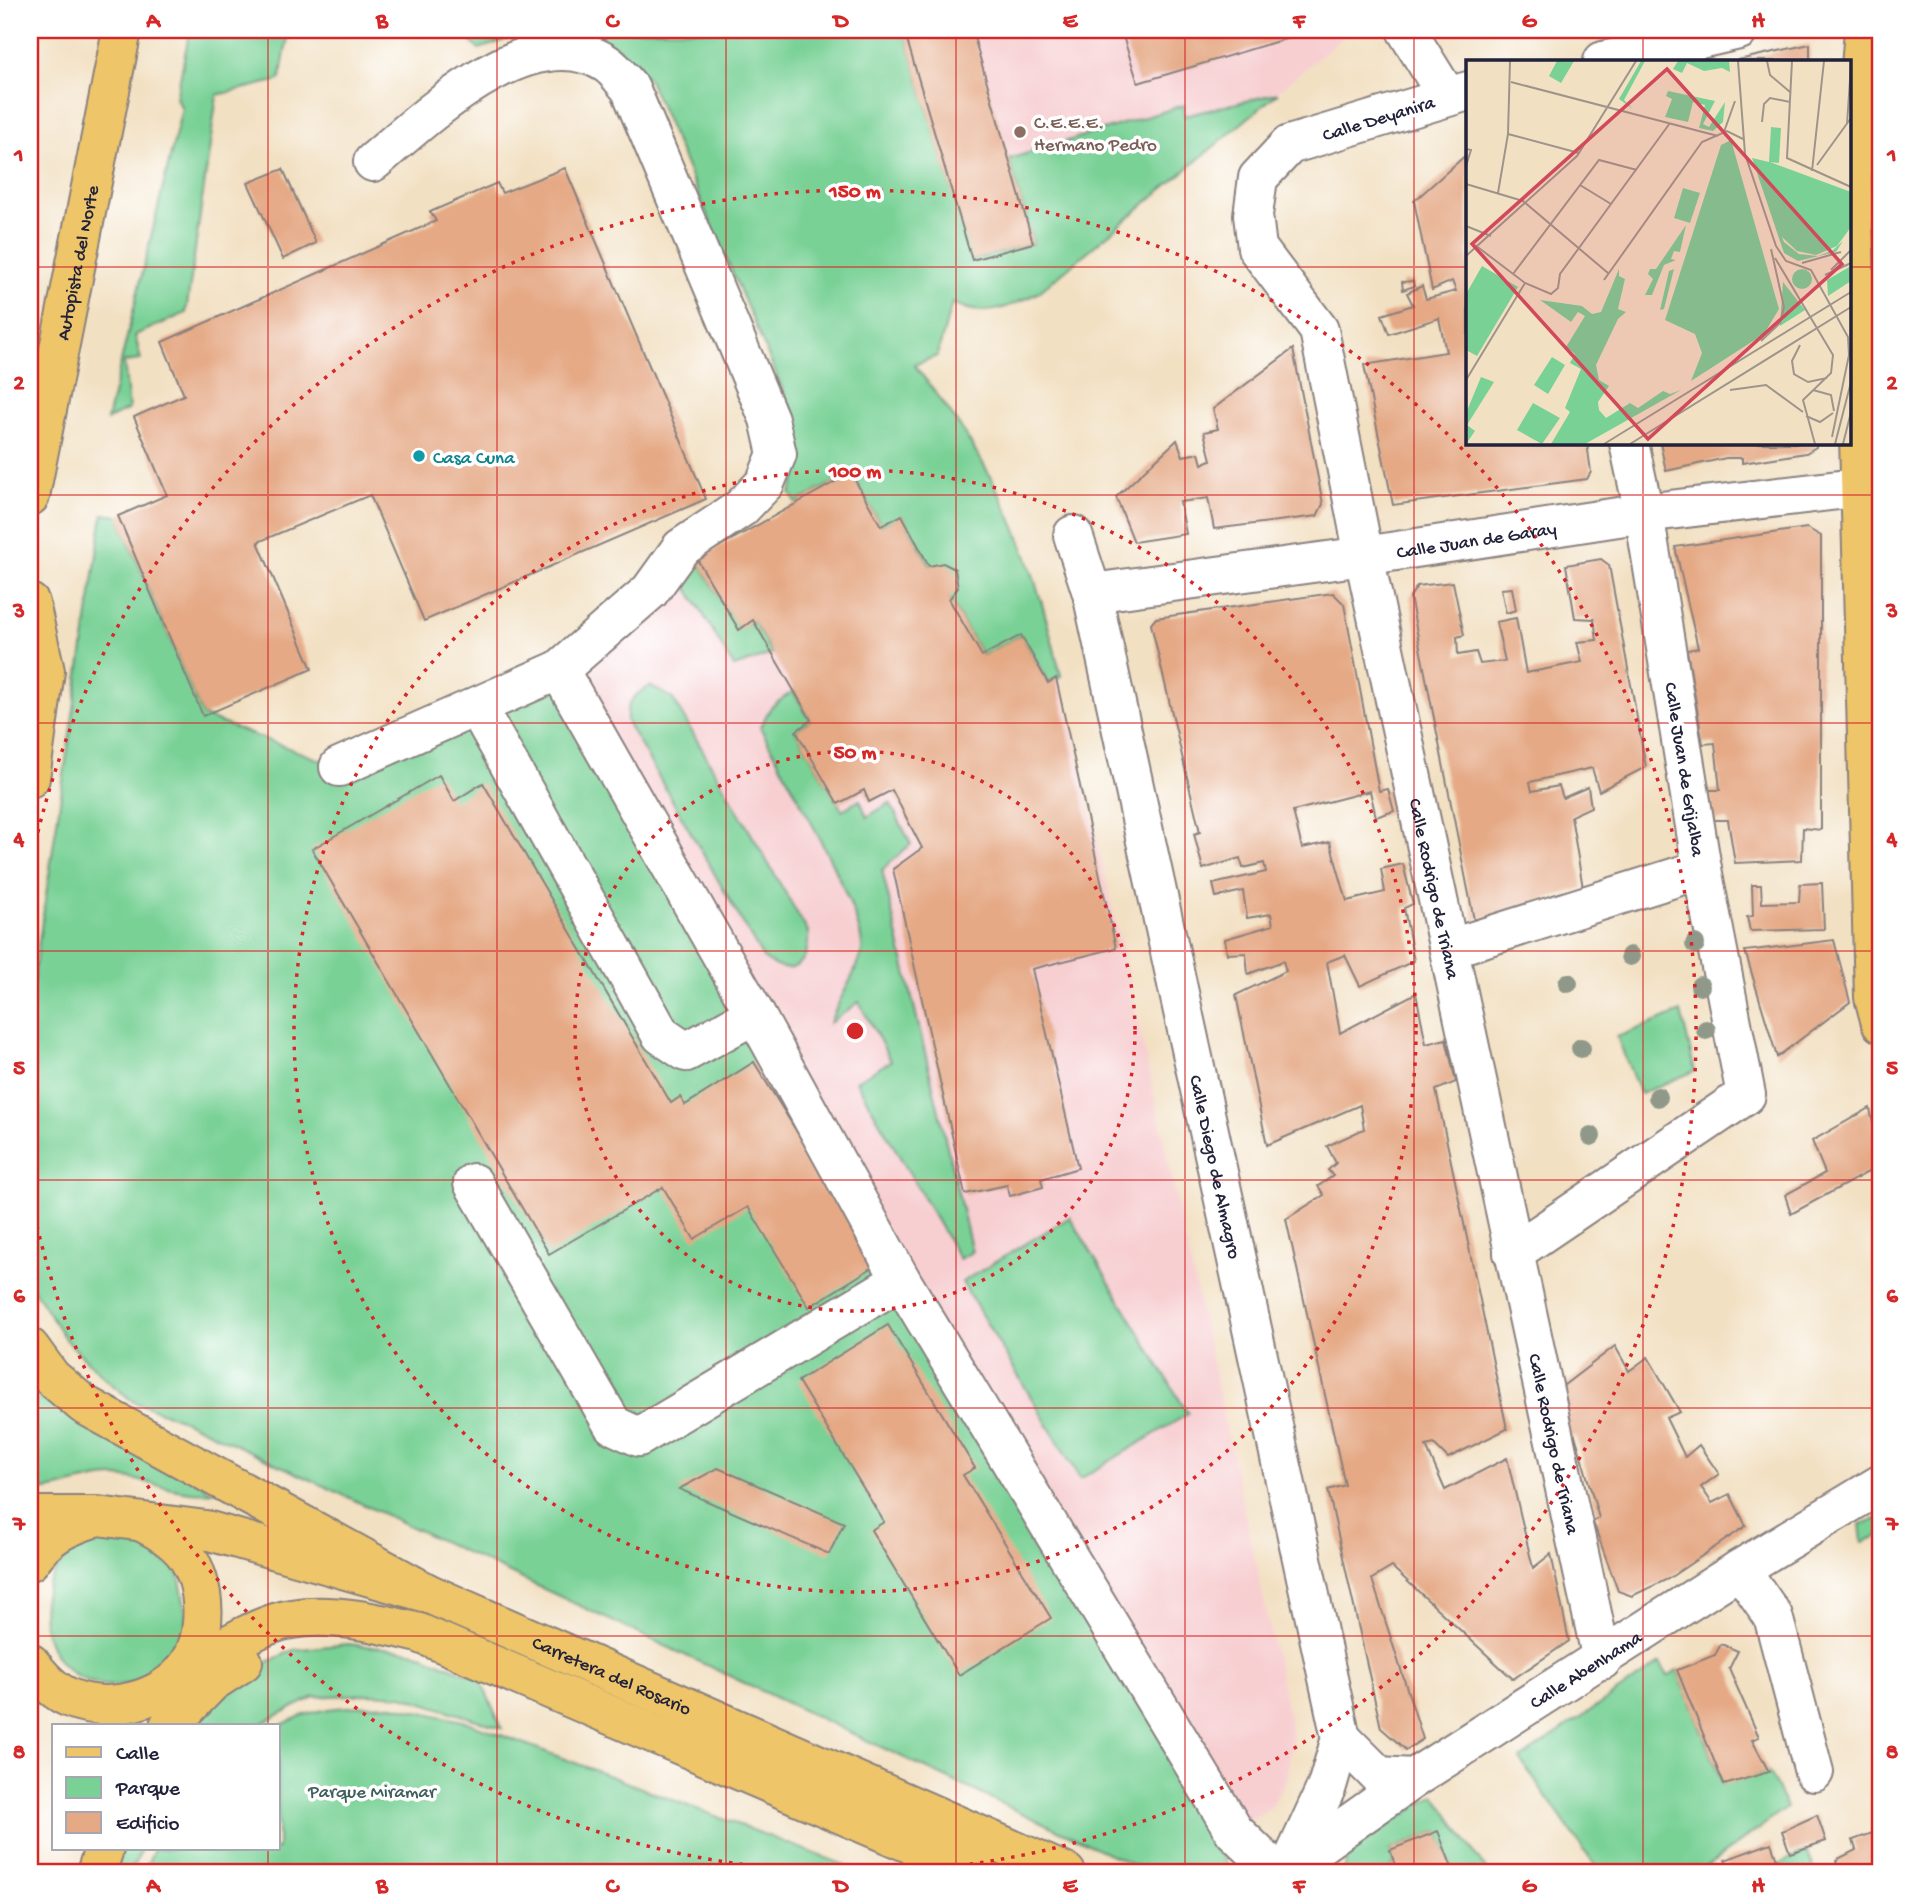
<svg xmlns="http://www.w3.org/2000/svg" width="1911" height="1903" font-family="'Gochi Hand',sans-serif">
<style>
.built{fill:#f7cfd1}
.green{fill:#79d196;stroke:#4e7a68;stroke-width:2}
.building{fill:#e5a985}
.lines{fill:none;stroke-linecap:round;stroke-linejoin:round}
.minor-casing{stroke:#8a817e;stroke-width:42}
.major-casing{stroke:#8a817e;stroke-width:42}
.highway-casing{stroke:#8a817e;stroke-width:42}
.minor{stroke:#fff;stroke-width:38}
.major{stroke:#eec569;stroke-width:38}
.highway{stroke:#eec569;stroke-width:38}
.tree{fill:#909989}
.grid{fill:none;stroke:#d62828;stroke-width:2;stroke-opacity:0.55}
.ring{fill:none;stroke:#d62828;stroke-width:3.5;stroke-dasharray:3.5 7}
.education-dot{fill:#8d6e63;stroke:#fff;stroke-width:2.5}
.culture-dot{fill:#0f9aa8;stroke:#fff;stroke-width:2.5}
.labels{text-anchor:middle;stroke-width:7;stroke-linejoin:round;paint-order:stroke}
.street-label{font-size:19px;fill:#22223b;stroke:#fff}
.education-label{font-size:19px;fill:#785e54;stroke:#fff;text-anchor:start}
.culture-label{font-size:19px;fill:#0d838f;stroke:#fff;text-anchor:start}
.park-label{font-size:19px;fill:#405f5b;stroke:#fff}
.inset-road{fill:none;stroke:#9f948c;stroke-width:2}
.view{fill:#d1495b;fill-opacity:0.15;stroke:#d1495b;stroke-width:3.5}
.inset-edge{fill:none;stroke:#22223b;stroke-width:3.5}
.centre{fill:#d62828;stroke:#fff;stroke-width:3.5}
.ring-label{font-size:21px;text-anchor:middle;font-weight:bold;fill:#d62828;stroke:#fff;stroke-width:7;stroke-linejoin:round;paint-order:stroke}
.neatline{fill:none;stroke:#d62828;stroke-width:2.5}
.grid-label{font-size:23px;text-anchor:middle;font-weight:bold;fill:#d62828}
</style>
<rect width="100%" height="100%" fill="#fff"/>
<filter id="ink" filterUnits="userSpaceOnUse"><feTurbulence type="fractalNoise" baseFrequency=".0143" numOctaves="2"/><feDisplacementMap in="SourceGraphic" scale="14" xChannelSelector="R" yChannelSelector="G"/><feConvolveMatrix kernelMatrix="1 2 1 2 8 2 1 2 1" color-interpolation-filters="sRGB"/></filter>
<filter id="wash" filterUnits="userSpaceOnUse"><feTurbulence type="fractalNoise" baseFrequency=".00686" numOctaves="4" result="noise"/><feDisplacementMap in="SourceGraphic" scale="28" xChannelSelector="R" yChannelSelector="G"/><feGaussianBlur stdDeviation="1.57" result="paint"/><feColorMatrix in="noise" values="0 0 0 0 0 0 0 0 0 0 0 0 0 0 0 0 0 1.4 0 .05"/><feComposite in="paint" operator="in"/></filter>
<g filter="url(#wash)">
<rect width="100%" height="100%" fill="#f2e0c2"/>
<!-- built -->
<g class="built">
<polygon points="729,30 1342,30 1344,36 1039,292 1012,306 972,312 932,293"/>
<polygon points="851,473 1013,522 1042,603 1124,956 1293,1735 1286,1780 1272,1806 1234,1831 559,670 697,559"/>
</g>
<!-- green -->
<g class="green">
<polygon points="190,30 289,30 280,80 217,95 186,313 135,335 141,360 124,362 129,409 107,420 182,108 176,98"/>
<polygon points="457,30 534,30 479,49"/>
<path d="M577,30H904L973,260L1033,243L1009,159L1184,105V116L1278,93L1039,292C1007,309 985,319 952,303L937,356L914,365C953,413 989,466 1013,523C1035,572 1048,624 1061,676L1048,683L1021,635L982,656L902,516L881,526L851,473L796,503L790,493C801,467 803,447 796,420L649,80C629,55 609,37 577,30Z"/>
<polygon points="103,514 118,516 203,716 339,767 559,670 1234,1831 1215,1846 1232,1873 1150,1873 183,1420 134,1402 110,1383 66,1340 30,1284 30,1002"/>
<polygon points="697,559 739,629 753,620 772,654 734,667 683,580 684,568"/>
<path d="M651,686L673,699L808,932C810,965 791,980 763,958L627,722C625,703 634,694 651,686Z"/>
<path d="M793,691L811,720L796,731L842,810L860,800L867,817L890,803L911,844L882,870L972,1252L959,1259L856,1081L891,1061L859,1002L830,1023C837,1001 860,968 862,950C866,914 781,767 760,727L771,707Z"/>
<polygon points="1681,1012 1695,1071 1640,1094 1617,1037"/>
<polygon points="1070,1217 1188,1414 1080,1479 962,1282"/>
<path d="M30,1370L212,1492C178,1496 149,1479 116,1477C88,1476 59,1492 30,1491Z"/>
<polygon points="1881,1518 1881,1535 1862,1542 1860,1524"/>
<path d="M117,1538L140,1540L178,1568L190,1636C182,1647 171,1668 160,1674C155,1678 146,1679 140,1681C41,1711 7,1577 91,1542C98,1539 109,1539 117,1538Z"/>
<polygon points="347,1644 412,1651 480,1679 502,1728 402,1696 368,1694 314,1697 256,1726 184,1726 231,1679 293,1650"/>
<polygon points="1660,1663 1668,1676 1677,1670 1723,1784 1769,1772 1787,1808 1702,1870 1703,1873 1600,1873 1520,1759"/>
<path d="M390,1705L467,1722L866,1873H143L154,1849H278V1727C312,1706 351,1706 390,1705Z"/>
<polygon points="1435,1795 1488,1873 1454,1873 1438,1831 1390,1850 1395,1865 1390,1867 1392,1873 1343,1873 1349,1851"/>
<polygon points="117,1849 142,1849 130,1873 109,1873"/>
<polygon points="1807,1851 1816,1873 1782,1873 1779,1864"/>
</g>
<g id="blocks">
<!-- building -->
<g class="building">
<polygon points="904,30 972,30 1033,243 972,260"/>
<polygon points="1121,30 1293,30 1295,36 1138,83"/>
<polygon points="1810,44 1810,61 1738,61 1738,60"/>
<polygon points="1468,153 1468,443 1587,443 1591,472 1587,479 1393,505 1364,365 1446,352 1439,318 1389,334 1382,315 1413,305 1407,293 1422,286 1426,299 1456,291 1452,281 1432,290 1414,201"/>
<polygon points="565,168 706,499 424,621 370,495 258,542 312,669 203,716 118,516 167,495 134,417 184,395 162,342 436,221 430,212 497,183 502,193"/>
<polygon points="283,169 316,243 283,259 248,183"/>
<polygon points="1413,281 1414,286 1403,290 1402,282"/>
<polygon points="1293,349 1323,504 1317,516 1214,529 1208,498 1180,502 1186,534 1134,542 1116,497 1177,440 1183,456 1199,453 1202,464 1211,460 1204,432 1218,429 1213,409"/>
<polygon points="1660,443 1816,443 1816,447 1806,453 1742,463 1742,458 1726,458 1666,471"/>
<polygon points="851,473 881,526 902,515 929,566 943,563 955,569 958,588 949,599 982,656 1021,635 1048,683 1056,678 1116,948 1032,969 1078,1168 1041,1179 1043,1187 1010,1196 1007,1185 965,1194 893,869 922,848 892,790 869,802 864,790 838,804 796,731 811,720 753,620 739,630 697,559"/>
<polygon points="1807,528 1821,536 1821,830 1803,828 1802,860 1735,863 1728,820 1714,820 1709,790 1720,790 1715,743 1703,744 1687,650 1698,648 1675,547"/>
<polygon points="1601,559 1609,565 1646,767 1599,791 1592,768 1530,782 1532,791 1559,786 1563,798 1588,787 1591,807 1571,816 1583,888 1474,920 1410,597 1417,586 1453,582 1464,635 1457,637 1458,655 1476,652 1480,664 1505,661 1496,622 1516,618 1526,673 1582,662 1577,642 1597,640 1594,619 1575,618 1566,565"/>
<polygon points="1512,588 1516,610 1506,613 1501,589"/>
<polygon points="1333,593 1344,604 1379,791 1388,789 1394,811 1376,817 1370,791 1293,811 1302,848 1330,842 1347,901 1385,892 1381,869 1403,864 1413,904 1404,908 1414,961 1360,986 1345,955 1327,962 1340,1033 1416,993 1426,1044 1446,1039 1456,1082 1436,1090 1507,1429 1448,1458 1434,1444 1426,1446 1445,1490 1507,1458 1533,1568 1551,1554 1569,1641 1513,1679 1392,1567 1372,1579 1423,1739 1406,1750 1381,1728 1328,1490 1345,1485 1286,1219 1324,1195 1318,1186 1333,1176 1328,1170 1336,1163 1327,1146 1364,1129 1360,1105 1267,1145 1236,995 1286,971 1283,961 1248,974 1246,953 1227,954 1225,939 1273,925 1271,914 1247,918 1243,891 1216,897 1213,884 1266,872 1264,863 1243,868 1240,858 1203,869 1194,834 1200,832 1151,624 1156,618"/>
<polygon points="439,775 454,801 483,783 671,1103 680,1097 685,1105 754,1062 878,1264 809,1307 748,1207 694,1239 663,1187 549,1254 312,849"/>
<polygon points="1822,883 1824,929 1750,931 1747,917 1753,916 1752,885 1761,885 1762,903 1799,902 1800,884"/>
<polygon points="1834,940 1850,1002 1777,1057 1745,951"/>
<polygon points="1870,1108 1881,1165 1791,1214 1785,1195 1825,1173 1812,1141"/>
<polygon points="888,1325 975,1468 963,1475 1051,1618 959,1675 871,1530 884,1522 798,1381"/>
<polygon points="1615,1346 1629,1371 1648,1357 1680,1412 1666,1418 1685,1457 1699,1445 1719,1474 1701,1487 1712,1503 1730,1494 1746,1526 1668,1579 1632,1596 1618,1591 1593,1522 1599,1518 1575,1435 1569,1440 1559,1389"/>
<polygon points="718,1468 844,1523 829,1554 679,1489"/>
<polygon points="1721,1644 1738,1651 1729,1669 1759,1737 1752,1740 1769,1772 1724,1785 1677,1670 1715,1655"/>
<polygon points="1817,1815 1826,1841 1790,1853 1782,1831"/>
<polygon points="1881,1830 1881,1873 1841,1873 1836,1860 1856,1850 1853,1840"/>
<polygon points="1438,1831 1454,1873 1392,1873 1390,1867 1395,1865 1390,1850"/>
<polygon points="1771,1843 1782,1873 1731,1873 1725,1860"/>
</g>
</g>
</g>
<g filter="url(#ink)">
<use href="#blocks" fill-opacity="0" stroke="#8a817e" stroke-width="2"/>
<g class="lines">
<defs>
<g id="minor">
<polyline points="1406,30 1447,96"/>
<polyline points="1603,61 1739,30"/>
<path id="s1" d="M1468,91L1289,145L1258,178L1253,215L1257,248L1319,330L1364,556L1602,1660"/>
<polyline points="1853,144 1881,138"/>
<path id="s2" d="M1073,535L1092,593L1341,1738L1327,1786L1287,1873"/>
<path id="s3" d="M1092,593L1364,556L1644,513L1881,485"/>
<polyline points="559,670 755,1014 901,1280 1234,1831 1278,1873"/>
<polyline points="477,707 661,1035 686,1052 755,1014"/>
<path d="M339,767L559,670L650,591L681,548L741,508L765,483L777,454L769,419L630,88C623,81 616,70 607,64C532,15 427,116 373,162"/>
<polyline points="1451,948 1702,869"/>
<polyline points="473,1183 613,1425 639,1437 901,1280"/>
<polyline points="1513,1253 1746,1095 1702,869 1644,513 1629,443"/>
<polyline points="1740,1569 1773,1616 1814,1772"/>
<polyline points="1341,1738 1379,1776 1414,1778"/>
<path id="s4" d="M1294,1863L1414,1778L1740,1569L1881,1484"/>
</g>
<g id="major">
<polyline points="1864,30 1852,176 1874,997 1881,1023"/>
<path id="s5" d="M30,1516H98L206,1530L427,1593L1066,1873"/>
<path d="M30,1561C46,1537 63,1528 90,1519"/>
<path d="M30,1663C37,1672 46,1683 56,1690C92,1717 155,1705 183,1672C210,1640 208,1582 183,1551C172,1538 158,1530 144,1523"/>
<path d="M184,1671C213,1654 258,1624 291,1619C332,1612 380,1623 419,1633L979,1873"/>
<polyline points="169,1726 212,1682 243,1662"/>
<polyline points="96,1873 104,1849"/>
</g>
<g id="highway">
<path id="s6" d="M30,496L122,30"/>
<polyline points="30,603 45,671 30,778"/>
<polyline points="30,1348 51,1377 83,1404 427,1593"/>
</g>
</defs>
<!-- minor casing -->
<use href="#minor" class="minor-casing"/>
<!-- major casing -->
<use href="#major" class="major-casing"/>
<!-- highway casing -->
<use href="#highway" class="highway-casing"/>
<!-- minor -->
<use href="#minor" class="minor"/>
<!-- major -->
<use href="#major" class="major"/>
<!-- highway -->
<use href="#highway" class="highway"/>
</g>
<!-- trees -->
<g class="tree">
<circle cx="1695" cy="944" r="10"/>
<circle cx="1630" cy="956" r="10"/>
<circle cx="1568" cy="983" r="10"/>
<circle cx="1700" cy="986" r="10"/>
<circle cx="1706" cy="1030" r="10"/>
<circle cx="1581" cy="1048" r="10"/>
<circle cx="1658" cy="1097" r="10"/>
<circle cx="1591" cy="1136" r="10"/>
</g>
</g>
<!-- grid -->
<path class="grid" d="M268,30V1726M497,30V1873M726,30V1873M956,30V1873M1185,30V1873M1414,30V1873M1643,30V61M30,267H1468M1850,267H1881M1643,443V1873M30,495H1881M30,723H1881M30,951H1881M30,1180H1881M30,1408H1881M30,1636H1881M268,1849V1873"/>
<!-- distance rings -->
<g class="ring">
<circle cx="855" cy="1031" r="280"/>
<circle cx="855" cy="1031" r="561"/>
<path d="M31 863A841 841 0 1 1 31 1199"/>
</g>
<!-- markers -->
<circle class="education-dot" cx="1020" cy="132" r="7"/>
<circle class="culture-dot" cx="419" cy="456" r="7"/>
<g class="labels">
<!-- street labels -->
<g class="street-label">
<text transform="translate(1378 117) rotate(-17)" y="7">Calle Deyanira</text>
<text dy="7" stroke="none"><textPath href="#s6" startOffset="238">Autopista del Norte</textPath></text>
<text dy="7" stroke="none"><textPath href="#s3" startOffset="388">Calle Juan de Garay</textPath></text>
<text transform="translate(1686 769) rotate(81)" y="7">Calle Juan de Grijalba</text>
<text dy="7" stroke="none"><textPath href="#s1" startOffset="976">Calle Rodrigo de Triana</textPath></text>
<text dy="7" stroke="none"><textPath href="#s2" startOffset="648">Calle Diego de Almagro</textPath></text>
<text dy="7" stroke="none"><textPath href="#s1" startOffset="1544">Calle Rodrigo de Triana</textPath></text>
<text dy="7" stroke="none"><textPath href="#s4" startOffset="350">Calle Abenhama</textPath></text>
<text dy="7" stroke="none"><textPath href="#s5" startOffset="609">Carretera del Rosario</textPath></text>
</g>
<!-- education labels -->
<g class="education-label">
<text x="1034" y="128">C.E.E.E.<tspan x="1034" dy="22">Hermano Pedro</tspan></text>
</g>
<!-- culture labels -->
<g class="culture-label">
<text x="433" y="463">Casa Cuna</text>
</g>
<!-- park labels -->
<g class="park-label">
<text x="372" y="1797">Parque Miramar</text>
</g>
</g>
<!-- overview -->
<g transform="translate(1466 60)">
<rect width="385" height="385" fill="#f2e0c2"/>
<path d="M91,1H108L95,23L83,16ZM175,1H179L158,40L167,49L153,39ZM212,1H263L264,12L256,8L238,11L221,3L216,13L207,9ZM202,31L249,41L237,64L243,67L259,42L257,62L247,71L233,68L239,45L227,42L222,62L199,57L206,39L200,36ZM305,67L315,68L313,103L304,102L385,132V167L371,186L350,195L331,191L316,177L318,182L333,194L352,196L366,191L377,181L370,192L332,201L318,193L286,98L303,102ZM265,80L313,249L298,274L225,321L236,293L229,274L199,260L255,85ZM217,128L234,133L224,163L208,158ZM220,165L214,192L208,191L205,199L210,200L198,205L186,235H179L187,219L182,214L184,209H190ZM16,206L52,227L11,296L0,290V234ZM385,206V221L362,236L361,220ZM153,209V216L159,219L152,249L160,252L152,259L130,305L133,320L143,326L132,342L133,350L140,358L164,343L172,348L197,331L204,334L215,330L119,384H85L104,352L99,348L115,309L104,303L109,294L100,287L119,256L112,252L105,262L74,240L116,246L126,254L135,252ZM208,209L198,249L194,250L203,211ZM326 219a10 10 0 1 1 20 0a10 10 0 1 1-20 0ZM317,222L339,250L314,266ZM86,297L99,305L82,334L68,325ZM15,317L28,322L1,365L9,371L0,384V353ZM67,343L94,358L76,384L51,370Z" fill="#79d196"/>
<path class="inset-road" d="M272,1L279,94L310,186L320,201L345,210L382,277L383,295L366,377M301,1L304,15L324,32M326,1L321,98L385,127M45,22L252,76M296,62L298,44L304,38L324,42M381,64L385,5M258,72L269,41M42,74L113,93M0,89L5,90L0,106M351,105L385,58M346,111L358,1M0,124L57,141L142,213M114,125L145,144M32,133L42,74L44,1M0,166L25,176M9,185L59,223L85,234L92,228L94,214L204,63M0,196L111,96L170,1M309,198L367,295L365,313L337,340L349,384M336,203L375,192M365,210L385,190M47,214L133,100L171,110M359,215L385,203M138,220L236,82L261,71L277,79M295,281L314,263L318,247L305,189M334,285L326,301L328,314L342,322L361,318M0,320L59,223M264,330L300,325L337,352M347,330L365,335L368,351M340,356L354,362L367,353M138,384L385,232M164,384L385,247M369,384L385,322M377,384L385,352"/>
<path class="view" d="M201,9L376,204L182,379L6,184Z"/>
<rect width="385" height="385" class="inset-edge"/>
</g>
<circle cx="855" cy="1031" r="10" class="centre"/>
<g class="ring-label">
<text x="855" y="197">150 m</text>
<text x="855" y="477">100 m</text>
<text x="855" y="758">50 m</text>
</g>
<!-- margin -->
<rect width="1911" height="1903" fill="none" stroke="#fff" stroke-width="77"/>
<!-- legend -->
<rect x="52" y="1724" width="228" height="126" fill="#ffffff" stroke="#a7a7b1" stroke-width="2"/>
<rect x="66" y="1747" width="35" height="10" fill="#eec569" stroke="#a7a7b1" stroke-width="2"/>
<text x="116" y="1759" font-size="21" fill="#22223b">Calle</text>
<rect x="66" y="1777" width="35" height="21" fill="#79d196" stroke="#a7a7b1" stroke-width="2"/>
<text x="116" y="1794" font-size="21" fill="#22223b">Parque</text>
<rect x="66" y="1812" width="35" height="21" fill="#e5a985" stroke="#a7a7b1" stroke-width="2"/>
<text x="116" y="1829" font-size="21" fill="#22223b">Edificio</text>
<rect x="38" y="38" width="1834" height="1826" class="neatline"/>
<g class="grid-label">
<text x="153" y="27">A</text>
<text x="382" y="27">B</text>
<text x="612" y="27">C</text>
<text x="841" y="27">D</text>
<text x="1070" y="27">E</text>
<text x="1299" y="27">F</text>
<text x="1529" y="27">G</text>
<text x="1758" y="27">H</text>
<text x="19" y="161">1</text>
<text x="1892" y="161">1</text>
<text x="19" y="389">2</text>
<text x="1892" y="389">2</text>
<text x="19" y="617">3</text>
<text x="1892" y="617">3</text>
<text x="19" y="845">4</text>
<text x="1892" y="845">4</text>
<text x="19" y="1074">5</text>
<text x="1892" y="1074">5</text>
<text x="19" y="1302">6</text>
<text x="1892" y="1302">6</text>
<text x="19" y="1530">7</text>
<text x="1892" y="1530">7</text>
<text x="19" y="1758">8</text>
<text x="1892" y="1758">8</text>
<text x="153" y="1892">A</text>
<text x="382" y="1892">B</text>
<text x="612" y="1892">C</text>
<text x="841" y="1892">D</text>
<text x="1070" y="1892">E</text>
<text x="1299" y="1892">F</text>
<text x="1529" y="1892">G</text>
<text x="1758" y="1892">H</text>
</g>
</svg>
